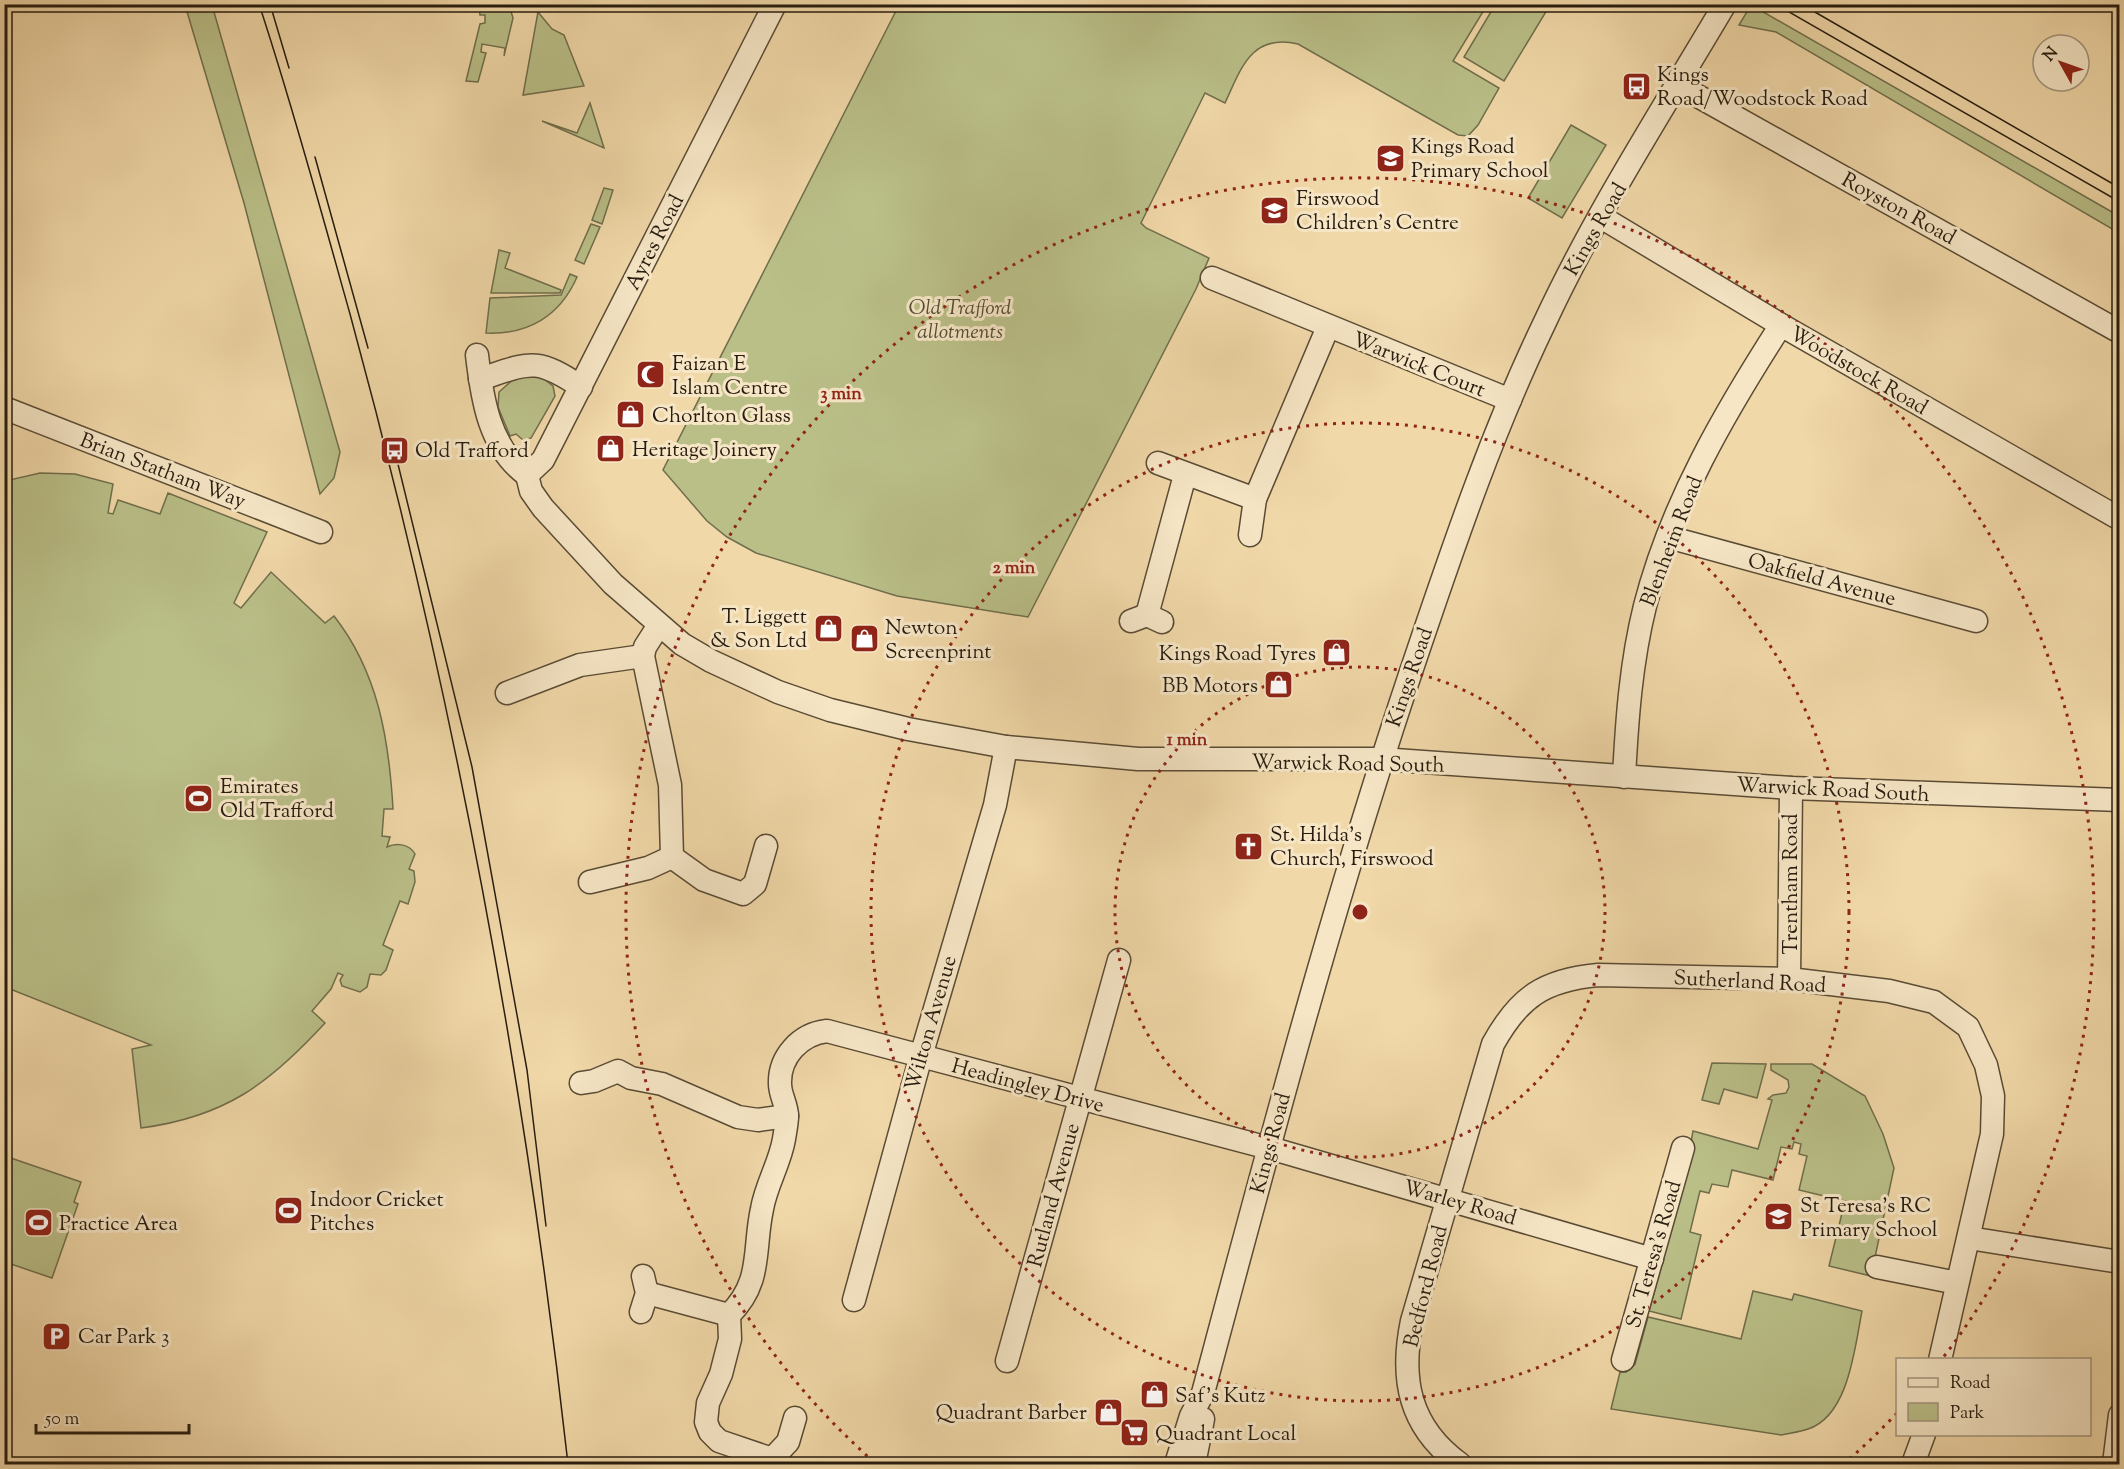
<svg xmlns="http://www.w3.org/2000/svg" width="2124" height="1469" font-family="'Sorts Mill Goudy',serif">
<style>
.green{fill:#babf88;stroke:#706e4c;stroke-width:1.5}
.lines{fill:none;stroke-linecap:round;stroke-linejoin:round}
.minor-casing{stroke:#5a4b35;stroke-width:25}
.minor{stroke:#f6e6c6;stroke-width:22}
.tram{stroke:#271c0f;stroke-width:1.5}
.ring{fill:none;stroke:#8f2418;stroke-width:3;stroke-dasharray:3 6}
.labels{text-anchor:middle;stroke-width:6;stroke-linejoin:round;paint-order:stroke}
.poi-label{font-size:21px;fill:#271c0f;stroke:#f6e6c6;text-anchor:start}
.street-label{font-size:21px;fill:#271c0f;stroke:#f6e6c6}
.park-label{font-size:21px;font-style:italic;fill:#534d33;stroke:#f6e6c6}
.centre{fill:#8f2418;stroke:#f6e6c6;stroke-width:3}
.ring-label{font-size:18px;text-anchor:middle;font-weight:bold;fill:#8f2418;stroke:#f6e6c6;stroke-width:6;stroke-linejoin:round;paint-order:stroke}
</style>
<rect width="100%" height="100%" fill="#f1d8a8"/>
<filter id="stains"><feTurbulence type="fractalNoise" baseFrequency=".00333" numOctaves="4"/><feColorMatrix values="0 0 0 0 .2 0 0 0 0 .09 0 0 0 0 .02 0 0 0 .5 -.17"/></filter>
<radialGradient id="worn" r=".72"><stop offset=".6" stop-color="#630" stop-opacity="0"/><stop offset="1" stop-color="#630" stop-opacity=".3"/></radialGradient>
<!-- green -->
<g class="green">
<polygon points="185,5 212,5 340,452 334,478 320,494 244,203"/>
<polygon points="479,5 509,5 513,18 504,56 505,48 482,44 481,52 486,53 478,82 466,81 480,24 485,23 485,15 480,15"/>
<path d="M899,5H1487L1453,61L1499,88L1478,125L1468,136L1458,135L1298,44C1251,33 1241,69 1225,103L1205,93L1141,223L1146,228L1209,258L1196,289L1028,617L897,596L756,553L727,537L707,521L663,470Z"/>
<polygon points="1495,5 1550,5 1504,81 1464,57"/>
<polygon points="1751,5 2119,216 2119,233 1776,32 1739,25"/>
<polygon points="538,12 552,29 564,35 584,86 523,95"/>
<polygon points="590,103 604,148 542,121 577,133"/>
<polygon points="1571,125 1606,145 1562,218 1528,198"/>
<polygon points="604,188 613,190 602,224 592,220"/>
<polygon points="591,224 600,227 584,264 575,260"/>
<polygon points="499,250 510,253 505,268 561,290 560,293 491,293"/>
<path d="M570,274L577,277C560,316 528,335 486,333L490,298L561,295Z"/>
<polygon points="540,376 553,386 555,396 531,438 523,440 516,434 510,436 498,407 499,392 516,377"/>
<path d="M40,473L75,474L113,484L108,513L113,514L118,500L160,514L168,493L267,532L234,603L241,608L271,572L325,623L334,616C378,672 389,739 393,809H384L382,836L390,837L387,847C395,843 409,843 415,854L409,869L414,871L415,882L408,904L400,901L383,945L393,950L386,970L381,975L370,974L367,987L360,992L342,986L340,980L343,975L338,973L331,989L312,1011L325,1023C269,1084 225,1117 141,1128L132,1049L151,1045L5,987V481Z"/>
<polygon points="1712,1063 1766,1064 1757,1098 1724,1089 1719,1104 1702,1100"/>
<polygon points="1771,1064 1812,1064 1865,1096 1883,1134 1894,1168 1871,1276 1829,1266 1845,1201 1799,1190 1807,1156 1799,1154 1801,1144 1794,1142 1792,1149 1781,1147 1773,1180 1732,1170 1728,1187 1712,1184 1709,1193 1700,1191 1690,1232 1701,1235 1681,1319 1649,1311 1693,1152 1691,1142 1693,1131 1758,1149 1772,1100 1768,1099 1773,1095 1786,1093 1789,1087 1788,1080 1771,1070"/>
<polygon points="5,1156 81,1182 74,1202 78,1204 52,1278 5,1262"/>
<path d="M1753,1291L1792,1300L1794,1294L1862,1311C1855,1346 1849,1416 1808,1429C1800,1432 1790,1433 1781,1435L1611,1409L1620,1372H1626L1635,1364L1648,1317L1741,1339Z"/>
</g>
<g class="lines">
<defs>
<g id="minor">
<polyline points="1678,85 2120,332"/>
<polyline points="1601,217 1781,325 2120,519"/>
<polyline points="1212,278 1510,400"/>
<path d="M477,355C482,398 489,448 527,475"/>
<path d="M480,379C530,363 535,356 581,387"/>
<polyline points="4,408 321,532"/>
<polyline points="1158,463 1255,499"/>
<polyline points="527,475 531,491 543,508 613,584 682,644 711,661 778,692 830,710 908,729 1006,747 1138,759 1381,759 1791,788 2120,800"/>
<polyline points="527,475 543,460 775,4"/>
<polyline points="1250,535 1255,499 1328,327"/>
<polyline points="1668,537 1976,621"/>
<polyline points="1147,615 1185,475"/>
<polyline points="1131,621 1147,615 1162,622"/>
<polyline points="659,625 645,647 643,656 670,785 672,857 704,880 743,894 755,884 766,846"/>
<polyline points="507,693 580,665 643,656"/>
<path d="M1624,777C1627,719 1631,662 1645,606C1671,504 1725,412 1781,325"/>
<polyline points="590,882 648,868 672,857"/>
<polyline points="1789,979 1791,788"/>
<polyline points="581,1083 594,1081 618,1071 631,1078 662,1084 738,1117 758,1120 787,1116"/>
<polyline points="1969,1238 2120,1262"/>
<polyline points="1877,1267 1957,1283"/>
<path d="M647,1293L729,1315C763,1282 753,1250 762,1209C766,1185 780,1163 784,1139C785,1132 787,1123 787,1116C787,1105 780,1095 780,1084C779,1057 800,1034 827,1031L1280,1151L1652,1259"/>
<polyline points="854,1300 921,1056 995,805 1006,747"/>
<polyline points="641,1312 647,1293 643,1276"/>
<polyline points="729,1315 730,1339 721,1374 708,1403 706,1422 710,1432 719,1441 772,1459 788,1442 795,1418"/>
<polyline points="1623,1360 1683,1148"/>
<polyline points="1007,1361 1119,960"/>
<path d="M1176,1464L1191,1416L1203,1393C1270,1142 1336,891 1420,645C1457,536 1494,428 1544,324C1595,214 1663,109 1725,4"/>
<polyline points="1194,1464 1203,1419"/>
<path d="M1460,1464C1409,1427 1400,1379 1412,1321L1493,1044C1519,997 1544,980 1598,975L1789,979L1889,991L1934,1002L1968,1027L1986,1065L1993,1096L1992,1134L1940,1360"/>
<polyline points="1913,1464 1924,1434"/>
<polyline points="2114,1464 2120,1415"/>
</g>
</defs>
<!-- minor casing -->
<use href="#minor" class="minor-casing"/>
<!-- minor -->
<use href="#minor" class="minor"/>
<!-- tram -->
<g class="tram">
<path d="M259,4C293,107 321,211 350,314C453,691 525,1077 568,1464"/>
<polyline points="270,4 289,68"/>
<polyline points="1775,4 2120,202"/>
<polyline points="1801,4 2120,188"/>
<polyline points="315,157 368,348"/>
<polyline points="396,456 472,767 527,1070 546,1226"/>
</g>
</g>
<!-- distance rings -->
<g class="ring">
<circle cx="1360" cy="912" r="245"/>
<circle cx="1360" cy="912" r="489"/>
<path d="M1897 1413A734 734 0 0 1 1846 1462M874 1462A734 734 0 1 1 1942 1359"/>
</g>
<!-- icons -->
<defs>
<symbol id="bus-square" viewBox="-11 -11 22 22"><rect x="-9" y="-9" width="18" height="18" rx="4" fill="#8f2418" stroke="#f6e6c6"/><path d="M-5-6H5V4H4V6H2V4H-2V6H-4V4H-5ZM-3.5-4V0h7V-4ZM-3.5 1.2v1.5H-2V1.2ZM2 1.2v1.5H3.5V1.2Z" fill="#fff"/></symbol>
<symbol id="school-square" viewBox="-11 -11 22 22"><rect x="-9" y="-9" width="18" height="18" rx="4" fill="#8f2418" stroke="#f6e6c6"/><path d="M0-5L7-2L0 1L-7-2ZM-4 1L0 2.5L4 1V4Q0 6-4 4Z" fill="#fff"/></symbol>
<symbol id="mosque-square" viewBox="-11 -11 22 22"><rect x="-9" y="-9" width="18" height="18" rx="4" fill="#8f2418" stroke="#f6e6c6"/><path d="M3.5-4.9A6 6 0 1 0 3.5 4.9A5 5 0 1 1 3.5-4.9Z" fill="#fff"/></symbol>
<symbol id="shop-square" viewBox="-11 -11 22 22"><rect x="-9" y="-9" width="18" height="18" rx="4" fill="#8f2418" stroke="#f6e6c6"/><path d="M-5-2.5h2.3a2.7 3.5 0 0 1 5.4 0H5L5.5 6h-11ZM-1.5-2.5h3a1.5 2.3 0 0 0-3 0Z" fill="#fff"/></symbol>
<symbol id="stadium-square" viewBox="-11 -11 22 22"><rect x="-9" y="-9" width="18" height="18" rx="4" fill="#8f2418" stroke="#f6e6c6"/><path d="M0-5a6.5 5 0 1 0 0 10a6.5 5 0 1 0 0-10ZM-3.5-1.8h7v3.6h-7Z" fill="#fff"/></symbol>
<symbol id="church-square" viewBox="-11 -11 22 22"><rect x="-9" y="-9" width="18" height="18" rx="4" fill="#8f2418" stroke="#f6e6c6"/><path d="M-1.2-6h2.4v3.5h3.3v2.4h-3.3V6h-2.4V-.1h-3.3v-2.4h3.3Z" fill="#fff"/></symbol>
<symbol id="parking-square" viewBox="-11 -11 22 22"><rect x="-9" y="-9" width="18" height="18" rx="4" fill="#8f2418" stroke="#f6e6c6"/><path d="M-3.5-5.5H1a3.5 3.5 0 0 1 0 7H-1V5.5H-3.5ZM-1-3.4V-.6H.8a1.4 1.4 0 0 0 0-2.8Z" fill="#fff"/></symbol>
<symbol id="supermarket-square" viewBox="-11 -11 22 22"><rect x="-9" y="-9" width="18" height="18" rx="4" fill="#8f2418" stroke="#f6e6c6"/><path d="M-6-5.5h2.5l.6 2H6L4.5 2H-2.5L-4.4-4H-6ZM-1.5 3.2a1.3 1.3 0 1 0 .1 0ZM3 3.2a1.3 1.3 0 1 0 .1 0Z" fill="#fff"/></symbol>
</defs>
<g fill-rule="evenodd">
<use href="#bus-square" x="1620" y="70" width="33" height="33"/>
<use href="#school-square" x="1374" y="142" width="33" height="33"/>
<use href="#school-square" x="1258" y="194" width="33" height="33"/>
<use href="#mosque-square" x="634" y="358" width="33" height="33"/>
<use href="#shop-square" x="614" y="398" width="33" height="33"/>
<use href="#shop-square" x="594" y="432" width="33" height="33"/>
<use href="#bus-square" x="378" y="434" width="33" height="33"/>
<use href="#shop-square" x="812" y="612" width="33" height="33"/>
<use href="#shop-square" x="848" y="622" width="33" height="33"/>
<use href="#shop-square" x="1320" y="636" width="33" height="33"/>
<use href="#shop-square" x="1262" y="668" width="33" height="33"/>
<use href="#stadium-square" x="182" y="782" width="33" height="33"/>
<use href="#church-square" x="1232" y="830" width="33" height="33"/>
<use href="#stadium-square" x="272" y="1194" width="33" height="33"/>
<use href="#school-square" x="1762" y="1200" width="33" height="33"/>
<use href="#stadium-square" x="22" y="1206" width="33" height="33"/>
<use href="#parking-square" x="40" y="1320" width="33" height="33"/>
<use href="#shop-square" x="1138" y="1378" width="33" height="33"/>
<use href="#shop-square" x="1092" y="1396" width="33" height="33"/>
<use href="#supermarket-square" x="1118" y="1416" width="33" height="33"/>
</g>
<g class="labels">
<!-- poi labels -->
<g class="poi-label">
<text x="1657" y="81">Kings<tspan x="1657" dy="24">Road/Woodstock Road</tspan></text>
<text x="1411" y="153">Kings Road<tspan x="1411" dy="24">Primary School</tspan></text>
<text x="1296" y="205">Firswood<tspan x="1296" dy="24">Children's Centre</tspan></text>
<text x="672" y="370">Faizan E<tspan x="672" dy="24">Islam Centre</tspan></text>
<text x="652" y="422">Chorlton Glass</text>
<text x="632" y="456">Heritage Joinery</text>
<text x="415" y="457">Old Trafford</text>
<text x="807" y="623" text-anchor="end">T. Liggett<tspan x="807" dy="24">&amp; Son Ltd</tspan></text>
<text x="885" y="634">Newton<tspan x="885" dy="24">Screenprint</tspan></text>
<text x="1316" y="660" text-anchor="end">Kings Road Tyres</text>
<text x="1258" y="692" text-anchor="end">BB Motors</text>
<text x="220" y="793">Emirates<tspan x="220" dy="24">Old Trafford</tspan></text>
<text x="1270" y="841">St. Hilda's<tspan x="1270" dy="24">Church, Firswood</tspan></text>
<text x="310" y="1206">Indoor Cricket<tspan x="310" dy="24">Pitches</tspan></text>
<text x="1800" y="1212">St Teresa's RC<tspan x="1800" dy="24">Primary School</tspan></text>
<text x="59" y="1230">Practice Area</text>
<text x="78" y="1343">Car Park 3</text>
<text x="1175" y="1402">Saf's Kutz</text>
<text x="1087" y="1419" text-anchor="end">Quadrant Barber</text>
<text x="1155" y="1440">Quadrant Local</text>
</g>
<!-- street labels -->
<g class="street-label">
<text transform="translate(1899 208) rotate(29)" y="7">Royston Road</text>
<text transform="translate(1595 229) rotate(-60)" y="7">Kings Road</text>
<text transform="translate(654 242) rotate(-63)" y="7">Ayres Road</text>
<text transform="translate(1419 364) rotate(22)" y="7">Warwick Court</text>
<text transform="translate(1859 370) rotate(30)" y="7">Woodstock Road</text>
<text transform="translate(163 470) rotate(21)" y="7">Brian Statham Way</text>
<text transform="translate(1671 541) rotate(-69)" y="7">Blenheim Road</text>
<text transform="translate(1822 579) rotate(15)" y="7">Oakfield Avenue</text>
<text transform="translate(1409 677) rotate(-71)" y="7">Kings Road</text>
<text transform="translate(1348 763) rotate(1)" y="7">Warwick Road South</text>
<text transform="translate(1833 789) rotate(3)" y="7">Warwick Road South</text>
<text transform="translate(1790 884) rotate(-90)" y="7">Trentham Road</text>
<text transform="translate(1750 981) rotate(3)" y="7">Sutherland Road</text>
<text transform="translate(930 1023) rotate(-74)" y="7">Wilton Avenue</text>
<text transform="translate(1028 1085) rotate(15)" y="7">Headingley Drive</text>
<text transform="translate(1270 1143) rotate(-75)" y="7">Kings Road</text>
<text transform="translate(1053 1195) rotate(-75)" y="7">Rutland Avenue</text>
<text transform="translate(1460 1202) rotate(16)" y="7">Warley Road</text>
<text transform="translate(1653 1254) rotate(-74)" y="7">St. Teresa's Road</text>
<text transform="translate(1425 1286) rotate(-76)" y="7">Bedford Road</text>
</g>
<!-- park labels -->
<g class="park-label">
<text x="960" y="314">Old Trafford<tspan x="960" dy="24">allotments</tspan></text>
</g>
</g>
<circle cx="1360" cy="912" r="9" class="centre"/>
<g class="ring-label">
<text x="841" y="399">3 min</text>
<text x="1014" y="573">2 min</text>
<text x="1187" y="745">1 min</text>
</g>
<!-- margin -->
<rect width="2124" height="1469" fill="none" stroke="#f1d8a8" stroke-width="24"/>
<rect x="6" y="6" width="2112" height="1457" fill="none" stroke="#271c0f" stroke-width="3"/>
<rect x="12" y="12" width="2100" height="1445" fill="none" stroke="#271c0f" stroke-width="1.5"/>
<!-- legend -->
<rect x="1896" y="1358" width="195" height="78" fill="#f6e6c6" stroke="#a3957d" stroke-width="1.5"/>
<rect x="1908" y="1378" width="30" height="9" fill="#f6e6c6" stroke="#a3957d" stroke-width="1.5"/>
<text x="1950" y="1388" font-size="18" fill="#271c0f">Road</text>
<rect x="1908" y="1403" width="30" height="18" fill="#babf88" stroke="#a3957d" stroke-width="1.5"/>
<text x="1950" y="1418" font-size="18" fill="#271c0f">Park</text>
<!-- north arrow -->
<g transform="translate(2061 63) rotate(310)"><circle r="28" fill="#f6e6c6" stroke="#a3957d" stroke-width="1.5"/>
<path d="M0-4.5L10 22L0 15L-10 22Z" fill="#8f2418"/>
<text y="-9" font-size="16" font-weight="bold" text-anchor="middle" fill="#271c0f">N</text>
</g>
<!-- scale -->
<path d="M36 1424v9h153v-9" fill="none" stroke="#271c0f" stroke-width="3"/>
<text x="45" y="1424" font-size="18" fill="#271c0f" stroke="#f6e6c6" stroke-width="4.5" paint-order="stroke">50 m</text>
<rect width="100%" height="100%" filter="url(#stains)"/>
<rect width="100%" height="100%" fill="url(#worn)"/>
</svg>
